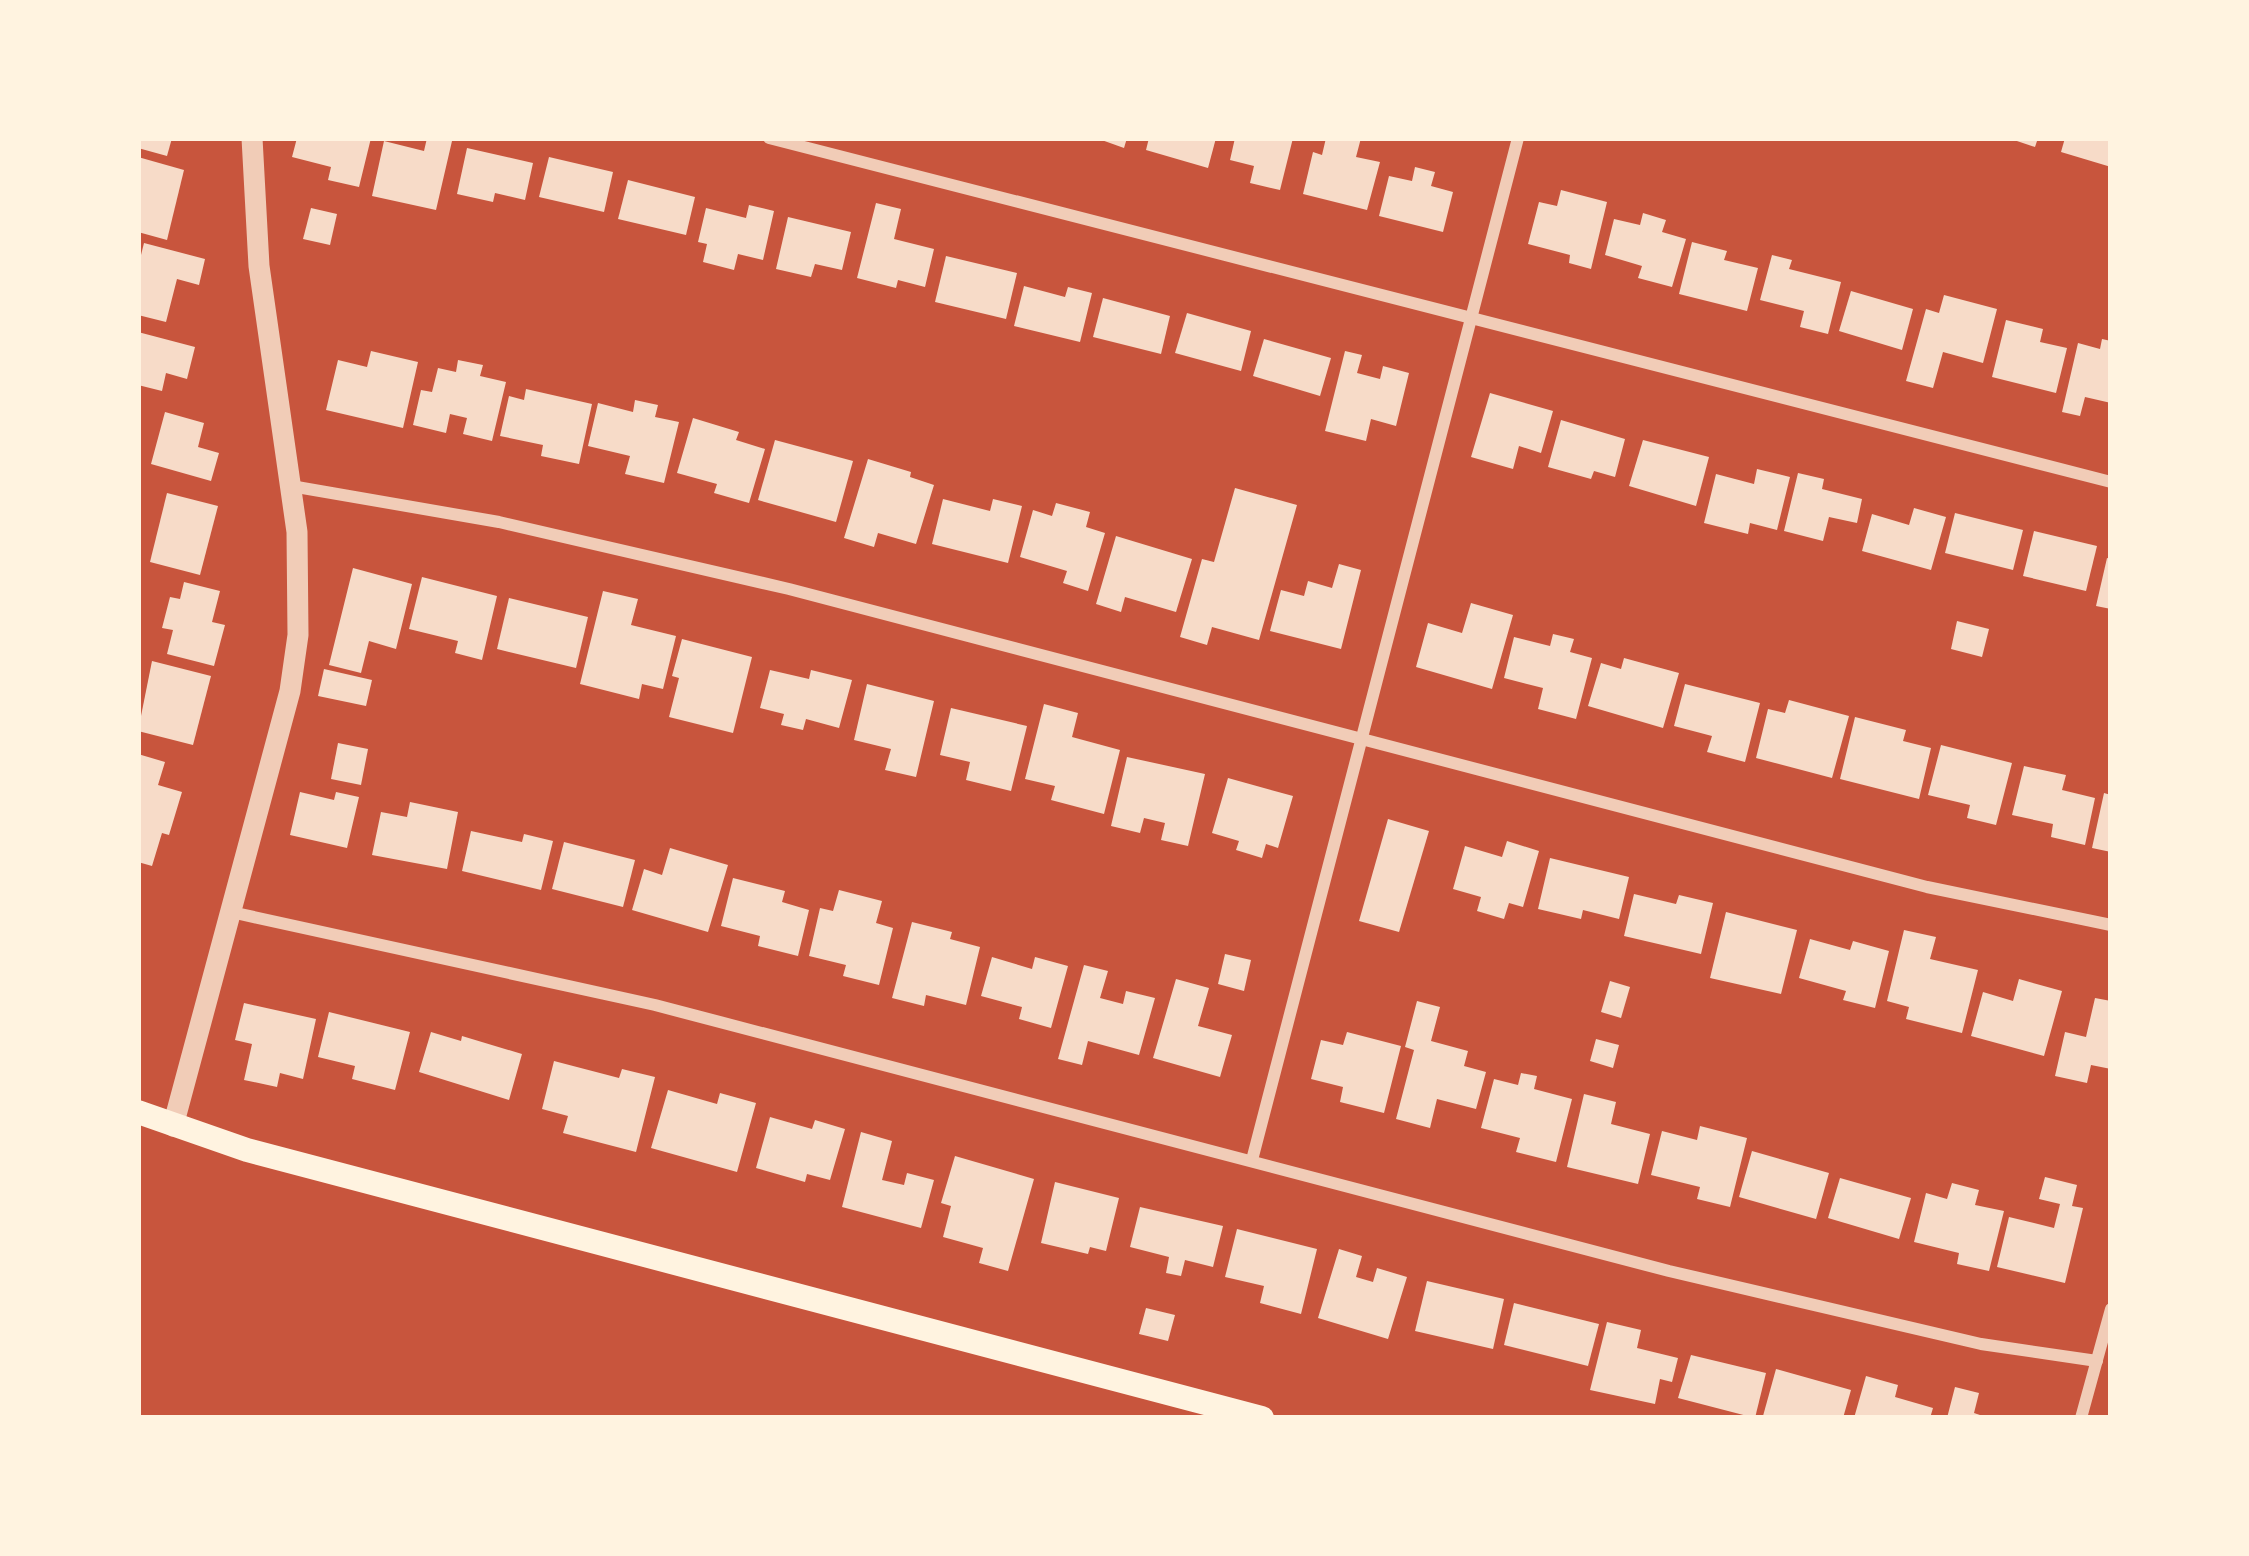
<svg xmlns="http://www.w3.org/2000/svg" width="2249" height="1556" font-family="'Source Serif 4',serif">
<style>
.building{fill:#f7dbc8}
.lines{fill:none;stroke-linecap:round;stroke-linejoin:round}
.minor{stroke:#f1ccb7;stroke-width:12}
.tertiary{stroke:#f1ccb7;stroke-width:21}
.secondary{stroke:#fff3e0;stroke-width:24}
</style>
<rect width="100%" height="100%" fill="#c8553d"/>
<!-- building -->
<g class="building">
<polygon points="138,138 172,138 167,156 138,148"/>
<polygon points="297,138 371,138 359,187 328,180 331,167 292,157"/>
<polygon points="427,138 452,141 436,210 372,196 384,141 424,151"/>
<polygon points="1096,138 1127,138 1124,148"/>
<polygon points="1149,138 1216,138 1208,168 1146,150"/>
<polygon points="1235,138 1293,138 1280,190 1250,183 1254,166 1230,160"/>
<polygon points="1326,138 1361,138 1356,157 1380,162 1367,210 1303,194 1313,152 1322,155"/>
<polygon points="2008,138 2038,138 2035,147"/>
<polygon points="2065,138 2111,138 2111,167 2061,152"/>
<polygon points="467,148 533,163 525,200 495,193 493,202 457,194"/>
<polygon points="138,157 184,170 167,240 138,232"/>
<polygon points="549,157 613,172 604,212 539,197"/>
<polygon points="1415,167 1435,172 1431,186 1453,192 1443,232 1379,216 1389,176 1412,181"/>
<polygon points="628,180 695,197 686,235 618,219"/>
<polygon points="1561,190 1607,202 1591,269 1569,263 1570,255 1528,244 1539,202 1557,206"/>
<polygon points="876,203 901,209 894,239 934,249 925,287 898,280 896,288 857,278"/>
<polygon points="749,205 774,211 763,260 738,254 734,270 703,262 707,244 698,242 706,208 746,218"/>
<polygon points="311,208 337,214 330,245 303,239"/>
<polygon points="1643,213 1666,220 1662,232 1686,239 1672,287 1638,278 1642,266 1605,255 1614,219 1640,225"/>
<polygon points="788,217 851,232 842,270 815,264 811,277 776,269"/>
<polygon points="1692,242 1727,251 1724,260 1758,268 1747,311 1679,294"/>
<polygon points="144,243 205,259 199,285 177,279 166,322 138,315 138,267"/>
<polygon points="1772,255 1792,260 1789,269 1841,282 1828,334 1800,327 1804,311 1760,300"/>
<polygon points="946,256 1017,273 1006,319 935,302"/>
<polygon points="1024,286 1065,297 1068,287 1092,293 1080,342 1014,326"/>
<polygon points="1851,291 1913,309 1902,350 1839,331"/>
<polygon points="1944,295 1997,309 1983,363 1943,352 1933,388 1906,381 1926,309 1939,313"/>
<polygon points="1103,298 1170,316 1161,354 1093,337"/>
<polygon points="1187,313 1251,331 1241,371 1175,353"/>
<polygon points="2006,320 2043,329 2040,342 2067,348 2056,393 1992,377"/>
<polygon points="138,332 195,347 187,379 166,373 162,391 138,385"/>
<polygon points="1264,339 1331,358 1320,396 1253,376"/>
<polygon points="2102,339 2111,341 2111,403 2085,397 2080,416 2062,412 2078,343 2100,349"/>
<polygon points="371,351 418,362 403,428 326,410 338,360 367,367"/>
<polygon points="1345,351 1362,355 1357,373 1380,379 1383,366 1409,373 1396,426 1371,419 1366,441 1325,431"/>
<polygon points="458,360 483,365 480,376 506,382 492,441 463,434 467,418 450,414 446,433 413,425 421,390 432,392 438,368 456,372"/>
<polygon points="526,389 592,404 579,464 541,456 543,445 500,436 509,396 524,400"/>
<polygon points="1490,393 1553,411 1541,453 1519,446 1513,469 1471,457"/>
<polygon points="635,400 658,405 655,417 679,422 664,483 625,474 630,456 588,446 598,403 633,412"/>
<polygon points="165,412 204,423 198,447 219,453 211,481 151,464"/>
<polygon points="693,418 739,432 736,440 765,449 749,503 714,493 717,484 677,473"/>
<polygon points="1561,420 1625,439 1615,477 1594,471 1591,479 1548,467"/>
<polygon points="775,440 853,461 836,522 758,500"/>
<polygon points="1643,440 1709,457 1696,506 1629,486"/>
<polygon points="868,459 911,472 910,477 934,485 916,544 878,533 874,547 844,538"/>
<polygon points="1757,469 1790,477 1777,530 1750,523 1748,534 1704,523 1716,474 1754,484"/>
<polygon points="1798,473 1824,479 1822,489 1862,499 1857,523 1829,517 1823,541 1784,531"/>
<polygon points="1235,488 1297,505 1259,640 1212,627 1207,645 1180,637 1202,559 1214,562"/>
<polygon points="167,493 218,506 200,575 150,562"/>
<polygon points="943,499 990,511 993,499 1022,506 1008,563 932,544"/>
<polygon points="1056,503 1090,512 1086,527 1105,533 1088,591 1063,583 1067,571 1020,557 1033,510 1052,516"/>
<polygon points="1914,508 1946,517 1931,570 1862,551 1872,514 1909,525"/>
<polygon points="1955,513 2023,530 2013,570 1945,553"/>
<polygon points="2034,531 2097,546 2086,591 2023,576"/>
<polygon points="1116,536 1192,559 1176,612 1125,597 1121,612 1096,604"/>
<polygon points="2107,558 2111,559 2111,609 2096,606"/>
<polygon points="1339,564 1361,570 1341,649 1270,631 1281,590 1304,596 1308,581 1332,588"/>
<polygon points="353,568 412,584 396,649 369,641 361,673 329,665"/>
<polygon points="422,577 497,596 482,660 455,653 458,641 409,629"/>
<polygon points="184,582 220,591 212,622 225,625 214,666 167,654 173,630 162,628 170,597 180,599"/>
<polygon points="603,591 638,599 631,625 676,636 663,689 642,684 639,699 580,684"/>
<polygon points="509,598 588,617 576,668 497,649"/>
<polygon points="1471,603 1513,615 1492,689 1416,667 1428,623 1462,633"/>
<polygon points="1957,621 1989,629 1982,657 1951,649"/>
<polygon points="1553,634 1574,639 1570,652 1592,658 1576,719 1538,709 1543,688 1504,678 1514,637 1550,646"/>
<polygon points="682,639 752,657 733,733 669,717 679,678 672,676"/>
<polygon points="1624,658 1679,673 1663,728 1588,706 1601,663 1621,669"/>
<polygon points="152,661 211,676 193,745 138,731"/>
<polygon points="324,669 372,680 366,706 318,696"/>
<polygon points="770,670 809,679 811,670 852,680 839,728 806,719 803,730 781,725 784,714 760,708"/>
<polygon points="867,684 934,701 916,777 885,770 891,749 854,740"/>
<polygon points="1685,684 1760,703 1745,762 1707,752 1712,736 1674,726"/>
<polygon points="1789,700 1849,716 1832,778 1756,758 1768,709 1785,713"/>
<polygon points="1044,704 1078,713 1072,737 1120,750 1104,814 1051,800 1055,786 1025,779"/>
<polygon points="951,708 1027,726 1011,791 966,780 970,762 940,755"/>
<polygon points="1855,717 1906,730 1903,741 1931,748 1919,799 1840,779"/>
<polygon points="338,743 368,749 361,785 331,779"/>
<polygon points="1941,745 2012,763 1996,825 1967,818 1970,805 1928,795"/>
<polygon points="138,754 165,762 158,785 182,792 169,835 162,833 152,866 138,862"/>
<polygon points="1127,757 1205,774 1188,846 1161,840 1165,823 1144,818 1140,833 1111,826"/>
<polygon points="2024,766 2066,775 2062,790 2095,798 2085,845 2051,837 2053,824 2012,815"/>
<polygon points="1228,778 1293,796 1278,848 1266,844 1262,858 1236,850 1239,841 1212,833"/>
<polygon points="300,792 334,800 336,792 359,797 347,848 290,835"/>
<polygon points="2104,793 2111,795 2111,852 2092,848"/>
<polygon points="410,802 458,812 447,869 372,855 381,812 407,817"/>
<polygon points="1388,819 1429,831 1399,932 1359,921"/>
<polygon points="471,831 522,842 524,834 553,841 541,890 462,871"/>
<polygon points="1507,841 1539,851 1523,907 1509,903 1504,919 1477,911 1481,897 1453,889 1465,846 1502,857"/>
<polygon points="564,842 635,860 623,907 552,889"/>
<polygon points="670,848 728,865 708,932 632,910 644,869 662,875"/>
<polygon points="1550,858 1629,877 1619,919 1583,910 1581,919 1538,909"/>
<polygon points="733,878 785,891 782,902 809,910 798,956 758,946 760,936 721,926"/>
<polygon points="839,890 882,901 876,923 893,928 879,985 843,976 846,965 809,956 820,908 833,911"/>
<polygon points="1634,894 1676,904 1679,895 1713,903 1701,954 1624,936"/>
<polygon points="1726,912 1797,930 1781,994 1710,978"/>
<polygon points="912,922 952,932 950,939 980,947 966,1005 926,995 924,1006 892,998"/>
<polygon points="1904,930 1936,937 1930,959 1978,970 1962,1033 1906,1019 1909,1007 1887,1001"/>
<polygon points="1810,939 1850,950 1853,941 1889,951 1875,1008 1843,1000 1846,991 1799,978"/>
<polygon points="1225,954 1251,960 1244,991 1218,984"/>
<polygon points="992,957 1032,969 1035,957 1068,966 1051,1028 1019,1019 1022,1007 981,996"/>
<polygon points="1084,965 1108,971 1100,998 1123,1004 1126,991 1155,998 1139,1055 1088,1041 1082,1065 1058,1059"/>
<polygon points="1176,979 1209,988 1198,1026 1232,1035 1220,1077 1153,1058"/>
<polygon points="2019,979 2062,991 2044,1056 1971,1036 1983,992 2013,1001"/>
<polygon points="1610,981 1630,987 1621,1018 1601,1012"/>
<polygon points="2095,998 2111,1001 2111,1069 2091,1065 2087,1083 2055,1076 2065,1032 2086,1037"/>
<polygon points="1417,1001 1440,1007 1431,1041 1468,1051 1464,1066 1486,1072 1476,1109 1437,1099 1430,1128 1396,1119 1414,1050 1405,1047"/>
<polygon points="244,1003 316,1019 303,1079 280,1073 277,1087 244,1080 252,1044 235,1040"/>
<polygon points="329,1012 410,1032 395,1090 352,1079 355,1066 318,1057"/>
<polygon points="431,1032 461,1041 462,1036 522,1054 509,1100 419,1072"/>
<polygon points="1347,1032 1401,1046 1384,1113 1340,1102 1343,1087 1311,1079 1321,1040 1343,1045"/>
<polygon points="1596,1039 1619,1045 1613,1068 1590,1061"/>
<polygon points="554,1061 619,1078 622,1069 655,1077 636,1152 563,1133 568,1116 542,1109"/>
<polygon points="1521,1073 1537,1076 1534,1089 1572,1099 1556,1162 1516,1152 1520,1138 1481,1128 1494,1079 1518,1085"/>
<polygon points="668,1090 717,1104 720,1093 756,1103 737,1172 651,1148"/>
<polygon points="1584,1094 1616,1102 1611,1124 1650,1134 1638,1184 1567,1167"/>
<polygon points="770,1117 812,1129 815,1120 845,1129 830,1180 807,1174 805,1182 756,1168"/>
<polygon points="1700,1126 1747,1138 1730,1207 1697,1199 1700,1187 1651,1175 1662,1131 1697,1140"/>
<polygon points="861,1132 892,1141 882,1180 904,1185 907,1173 934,1180 921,1228 842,1207"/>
<polygon points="1752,1151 1829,1173 1816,1219 1739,1197"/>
<polygon points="955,1156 1034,1179 1008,1271 979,1263 983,1248 943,1237 951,1206 941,1203"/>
<polygon points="2045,1177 2077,1185 2072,1206 2083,1208 2065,1283 1997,1267 2009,1217 2054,1228 2060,1204 2039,1199"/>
<polygon points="1840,1178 1911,1198 1899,1239 1828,1218"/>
<polygon points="1055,1182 1119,1198 1106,1251 1090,1247 1088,1254 1041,1243"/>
<polygon points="1952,1183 1979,1190 1975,1205 2004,1211 1989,1271 1957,1264 1959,1253 1914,1242 1926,1193 1947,1199"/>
<polygon points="1140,1207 1223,1226 1213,1267 1185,1260 1181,1276 1166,1273 1169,1257 1130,1247"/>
<polygon points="1237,1229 1317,1249 1301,1314 1260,1303 1264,1286 1225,1277"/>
<polygon points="1339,1249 1362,1256 1356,1277 1373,1282 1377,1268 1407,1277 1388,1339 1318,1318"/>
<polygon points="1427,1281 1504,1299 1493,1349 1415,1331"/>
<polygon points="1514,1303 1599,1324 1588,1366 1504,1345"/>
<polygon points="1146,1308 1175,1315 1168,1341 1139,1334"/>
<polygon points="1607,1322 1641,1330 1637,1348 1678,1358 1672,1382 1660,1379 1655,1404 1590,1390"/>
<polygon points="1691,1355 1766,1373 1755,1418 1678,1398"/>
<polygon points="1776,1369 1851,1390 1843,1418 1763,1416"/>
<polygon points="1866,1376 1898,1385 1895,1397 1933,1408 1930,1418 1854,1418"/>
<polygon points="1955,1387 1979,1393 1974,1413 1989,1418 1947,1418"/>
</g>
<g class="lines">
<!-- minor -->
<g class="minor">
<polyline points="769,138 2111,482"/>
<polyline points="291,486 499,522 789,589 1927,887 2111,925"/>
<polyline points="231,912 655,1005 1669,1271 1981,1344 2097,1361"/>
<polyline points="1252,1160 1518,138"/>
<polyline points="2081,1418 2111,1309"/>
</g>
<!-- tertiary -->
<polyline class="tertiary" points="173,1126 290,691 298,635 297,532 259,266 252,138"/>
<!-- secondary -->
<polyline class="secondary" points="138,1112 247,1150 1262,1418"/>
</g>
<!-- border -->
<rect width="2249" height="1556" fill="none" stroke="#fff3e0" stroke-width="282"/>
</svg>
